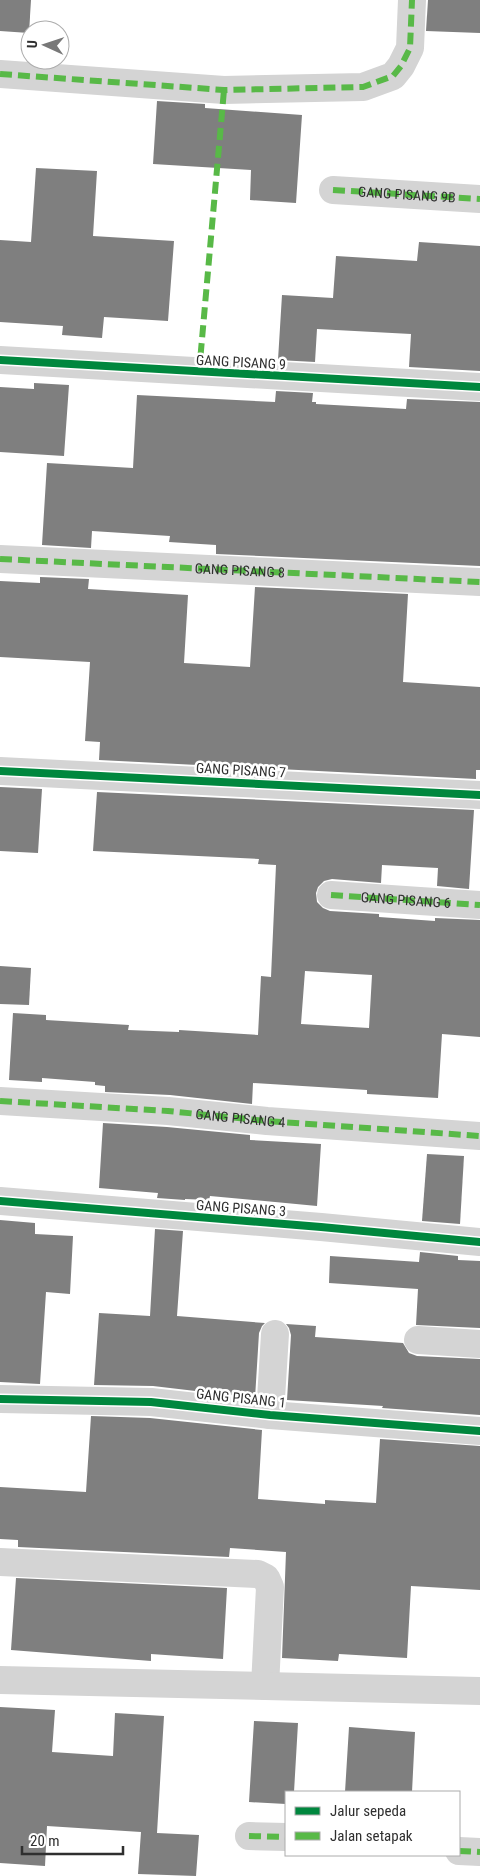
<svg xmlns="http://www.w3.org/2000/svg" width="480" height="1876" font-family="'Roboto Condensed',sans-serif">
<style>
.building{fill:#7f7f7f;fill-rule:evenodd}
.lines{fill:none;stroke-linecap:round;stroke-linejoin:round}
.minor{stroke:#d4d4d4;stroke-width:28}
.quiet{stroke:#58b947;stroke-width:6;stroke-dasharray:12 6;stroke-linecap:butt}
.cycleway-casing{stroke:#fff;stroke-width:11}
.cycleway{stroke:#00873e;stroke-width:8}
.labels{text-anchor:middle;stroke-width:5;stroke-linejoin:round;paint-order:stroke}
.street-label{font-size:14px;fill:#2f2f2f;stroke:#fff}
</style>
<rect width="100%" height="100%" fill="#fff"/>
<!-- building -->
<g class="building">
<polygon points="0,0 31,0 29,33 0,31"/>
<polygon points="428,0 480,0 480,33 426,31"/>
<polygon points="157,101 205,104 205,108 302,115 296,203 250,200 251,170 153,164"/>
<polygon points="36,168 97,171 93,236 174,241 168,321 104,317 102,338 62,335 63,326 0,322 0,240 31,242"/>
<polygon points="419,242 480,246 480,371 409,367 411,334 317,329 315,362 278,360 282,295 333,298 336,256 417,261"/>
<polygon points="34,383 69,385 64,456 0,452 0,387 34,389"/>
<polygon points="276,391 313,393 312,402 316,402 316,404 406,409 407,399 480,402 480,566 216,554 216,545 169,542 170,536 92,531 91,548 42,545 47,463 133,468 137,395 275,402"/>
<polygon points="40,577 89,579 88,589 188,595 184,663 250,667 255,587 408,594 403,682 480,687 480,770 476,770 476,779 99,760 100,742 85,741 90,662 0,657 0,581 40,583"/>
<polygon points="0,787 42,789 38,853 0,851"/>
<path d="M97,792L474,810L469,889L437,886L438,868L382,865L381,883L332,879L324,881L318,887L316,893L317,902L323,908L330,911L379,914V917L435,921V918L480,920V1037L442,1034L438,1098L367,1094V1090L253,1083L252,1104L170,1095L105,1092V1086L95,1085V1082L42,1078V1082L9,1080L13,1013L46,1015V1020L129,1025L128,1030L179,1032V1030L258,1035L261,976L271,977L276,865L258,864L259,859L93,851ZM305,971L372,975L369,1028L301,1024Z"/>
<polygon points="0,966 31,968 29,1005 0,1004"/>
<polygon points="103,1123 167,1127 250,1135 250,1140 321,1144 317,1206 210,1196 209,1200 185,1199 185,1200 157,1198 158,1193 99,1188"/>
<polygon points="427,1154 464,1156 460,1224 422,1221"/>
<polygon points="0,1220 35,1223 35,1234 73,1236 70,1294 46,1292 40,1384 0,1382"/>
<polygon points="155,1229 183,1231 177,1316 265,1323 262,1326 259,1333 255,1398 153,1386 94,1385 99,1313 150,1316"/>
<polygon points="420,1252 458,1256 458,1260 480,1261 480,1328 416,1325 418,1289 329,1283 330,1256 419,1262"/>
<polygon points="286,1324 316,1326 315,1337 403,1343 409,1353 417,1356 480,1359 480,1415 382,1408 383,1406 287,1400 291,1335 289,1328"/>
<polygon points="91,1416 150,1418 262,1430 258,1499 325,1504 325,1500 376,1503 380,1439 480,1446 480,1590 411,1586 407,1658 339,1654 338,1661 282,1658 286,1552 230,1548 229,1557 18,1547 18,1540 0,1539 0,1487 86,1492"/>
<polygon points="16,1578 227,1588 223,1659 151,1654 151,1661 11,1650"/>
<polygon points="0,1707 55,1710 52,1752 113,1756 115,1713 164,1716 157,1833 199,1835 196,1876 138,1874 141,1832 47,1826 45,1866 0,1863"/>
<polygon points="254,1721 298,1723 294,1792 286,1792 286,1804 249,1802"/>
<polygon points="349,1727 415,1732 412,1792 386,1791 386,1792 345,1792"/>
</g>
<g class="lines">
<!-- minor -->
<g class="minor">
<polyline points="0,74 224,90 363,87 393,76 401,66 410,48 412,0"/>
<polyline points="333,190 480,199"/>
<polyline points="0,360 480,387"/>
<polyline points="0,559 480,582"/>
<polyline points="0,771 480,795"/>
<polyline points="331,895 480,905"/>
<polyline points="0,1101 168,1111 267,1121 480,1136"/>
<polyline points="0,1201 321,1227 480,1242"/>
<polyline points="418,1340 480,1344"/>
<polyline points="0,1399 151,1402 270,1415 480,1431"/>
<polyline points="270,1415 275,1334"/>
<polyline points="0,1562 258,1574 266,1578 270,1587 265,1686"/>
<polyline points="0,1680 480,1691"/>
<polyline points="249,1836 286,1837"/>
<polyline points="459,1851 480,1852"/>
</g>
<!-- quiet -->
<g class="quiet">
<polyline points="0,74 224,90 363,87 393,76 401,66 410,48 412,0"/>
<path id="s1" d="M333,190L480,199"/>
<polyline points="199,373 224,90"/>
<path id="s2" d="M0,559L480,582"/>
<path id="s3" d="M331,895L480,905"/>
<path id="s4" d="M0,1101L168,1111L267,1121L480,1136"/>
<polyline points="249,1836 286,1837"/>
<polyline points="459,1851 480,1852"/>
</g>
<defs>
<g id="cycleway">
<polyline points="0,360 480,387"/>
<polyline points="0,771 480,795"/>
<polyline points="0,1201 321,1227 480,1242"/>
<polyline points="0,1399 151,1402 270,1415 480,1431"/>
</g>
</defs>
<!-- cycleway casing -->
<use href="#cycleway" class="cycleway-casing"/>
<!-- cycleway -->
<use href="#cycleway" class="cycleway"/>
</g>
<g class="labels">
<!-- street labels -->
<g class="street-label">
<text dy="5" stroke="none"><textPath href="#s1" startOffset="74">GANG PISANG 9B</textPath></text>
<text transform="translate(241 362) rotate(3)" y="5">GANG PISANG 9</text>
<text dy="5" stroke="none"><textPath href="#s2" startOffset="240">GANG PISANG 8</textPath></text>
<text transform="translate(241 770) rotate(3)" y="5">GANG PISANG 7</text>
<text dy="5" stroke="none"><textPath href="#s3" startOffset="75">GANG PISANG 6</textPath></text>
<text dy="5" stroke="none"><textPath href="#s4" startOffset="241">GANG PISANG 4</textPath></text>
<text transform="translate(241 1208) rotate(4)" y="5">GANG PISANG 3</text>
<text transform="translate(241 1398) rotate(6)" y="5">GANG PISANG 1</text>
</g>
</g>
<!-- legend -->
<rect x="285" y="1791" width="175" height="65" fill="#ffffff" stroke="#acacac"/>
<rect x="295" y="1807" width="25" height="8" fill="#00873e" stroke="#acacac"/>
<text x="330" y="1816" font-size="15" fill="#2f2f2f">Jalur sepeda</text>
<rect x="295" y="1832" width="25" height="8" fill="#58b947" stroke="#acacac"/>
<text x="330" y="1841" font-size="15" fill="#2f2f2f">Jalan setapak</text>
<!-- north arrow -->
<g transform="translate(45 45) rotate(273)"><circle r="24" fill="#ffffff" stroke="#acacac"/>
<path d="M0-4L9 19L0 12L-9 19Z" fill="#787878"/>
<text y="-8" font-size="14" font-weight="bold" text-anchor="middle" fill="#2f2f2f">U</text>
</g>
<!-- scale -->
<path d="M22 1846v8h101v-8" fill="none" stroke="#2f2f2f" stroke-width="2.5"/>
<text x="30" y="1846" font-size="15" fill="#2f2f2f" stroke="#ffffff" stroke-width="4" paint-order="stroke">20 m</text>
</svg>
